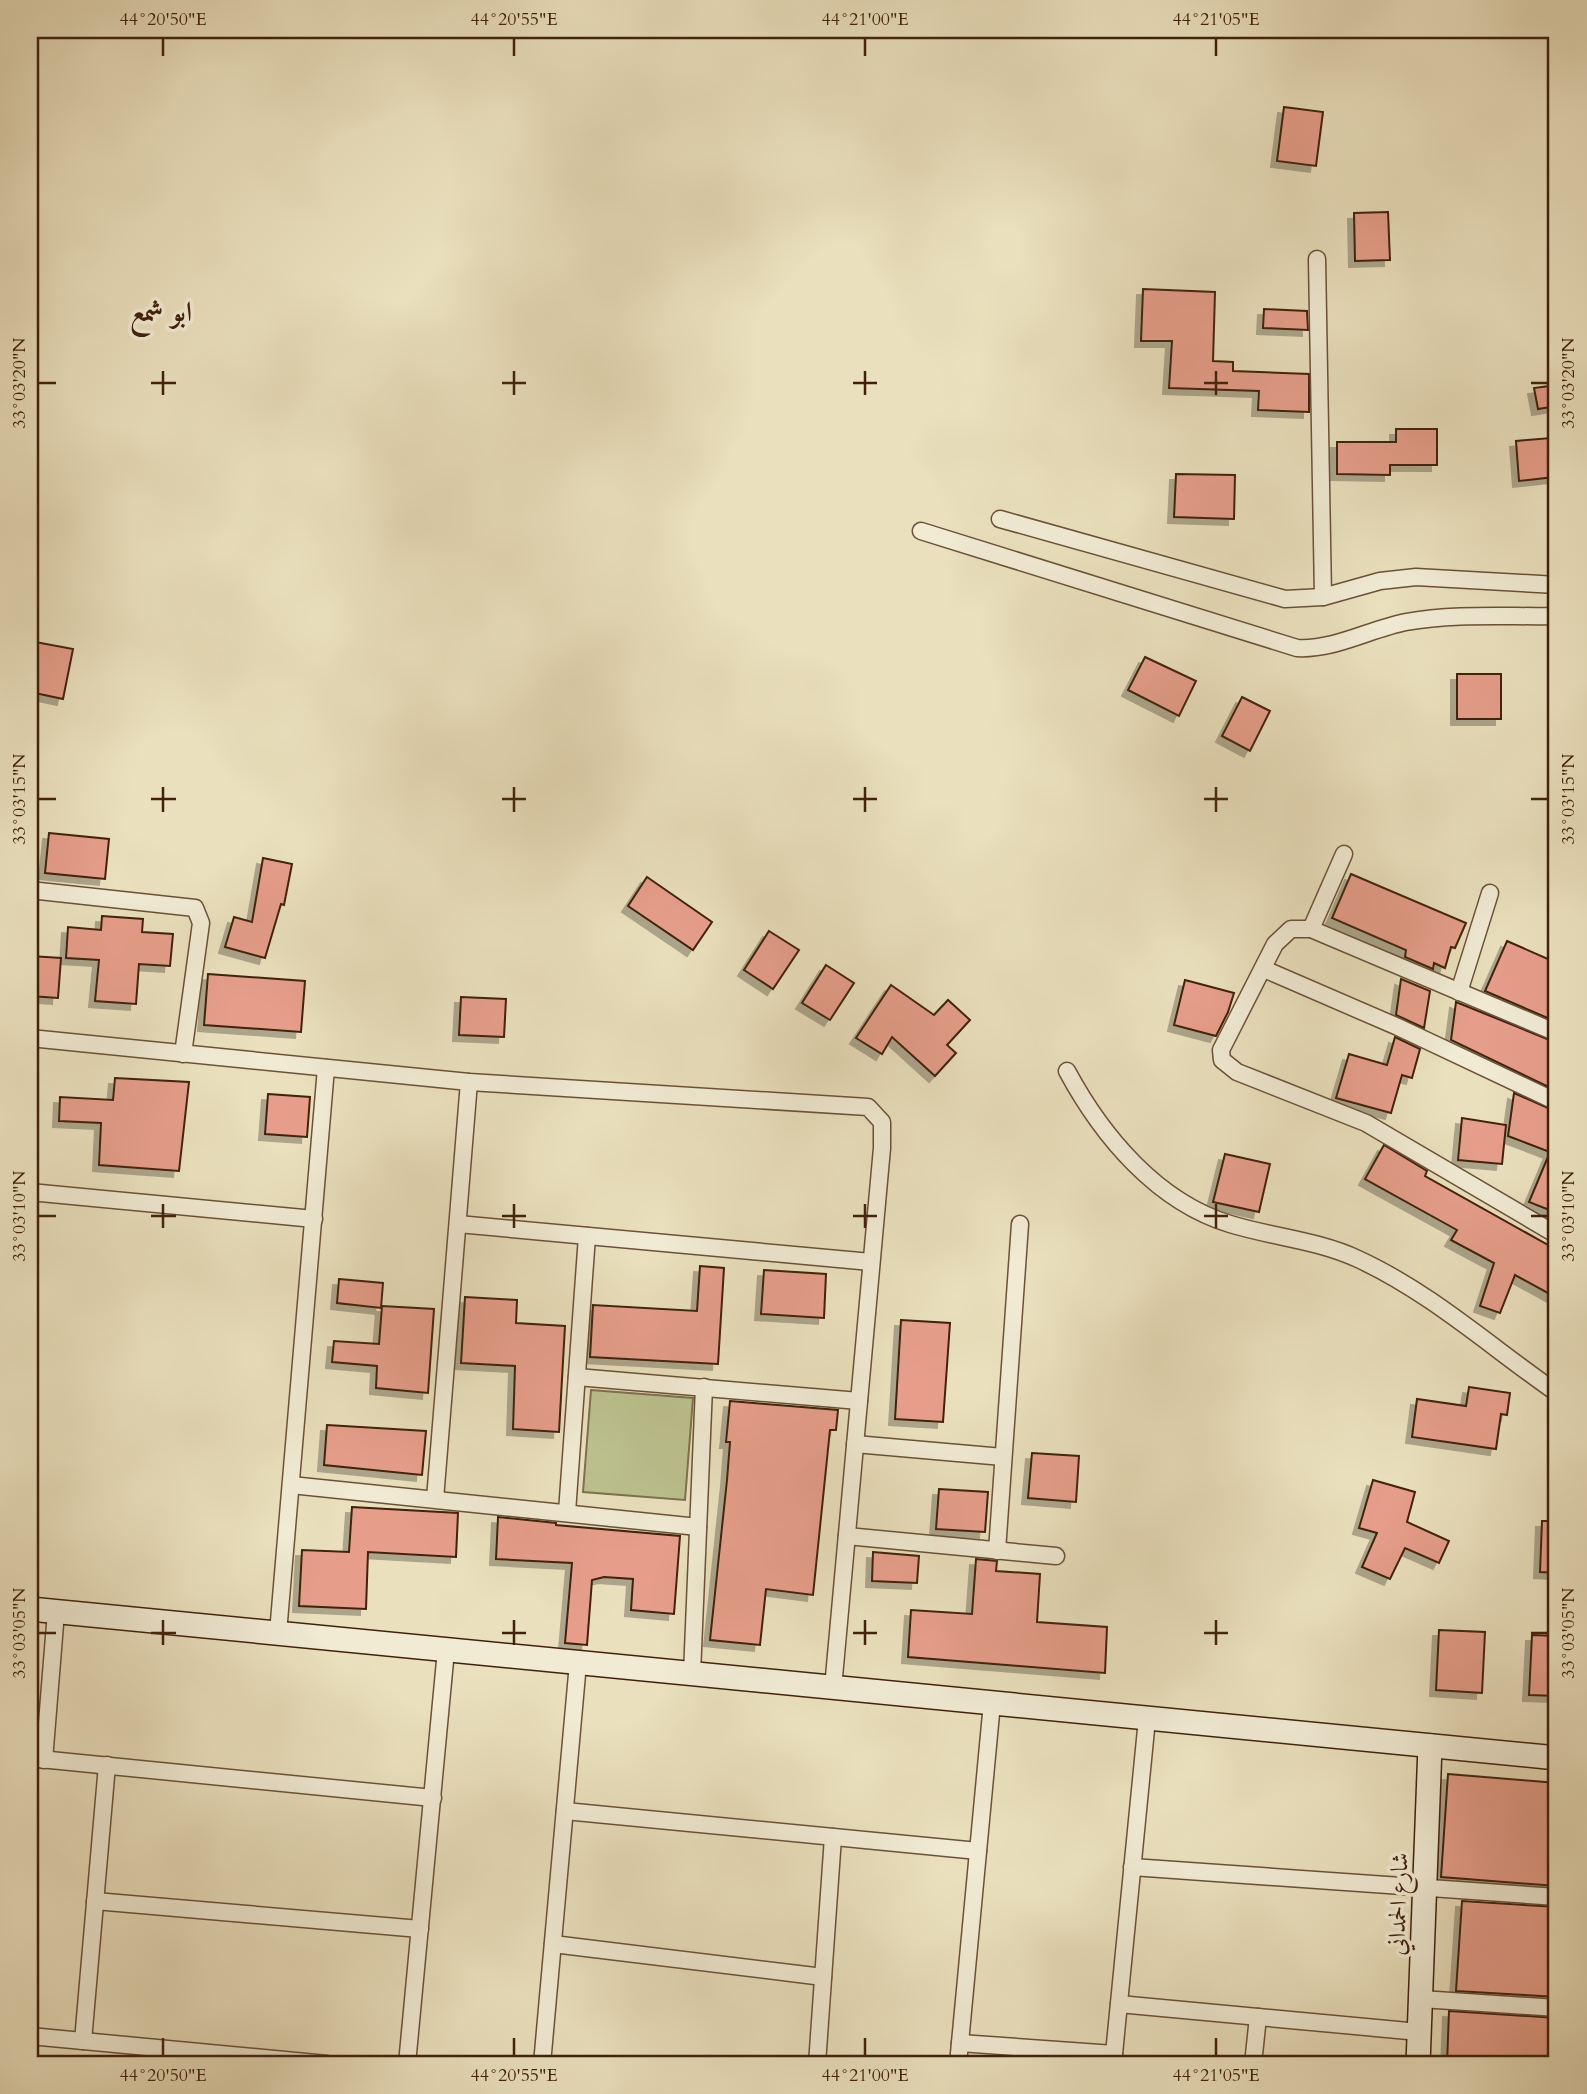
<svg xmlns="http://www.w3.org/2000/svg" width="1587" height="2094" font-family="Cardo,Amiri,serif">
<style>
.green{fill:#bbc18e;stroke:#7e714d;stroke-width:2}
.building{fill:#e69e8a;stroke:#41210c;stroke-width:2;filter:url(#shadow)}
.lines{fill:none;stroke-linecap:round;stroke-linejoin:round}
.street-casing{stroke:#6b5138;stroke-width:19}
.secondary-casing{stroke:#41210c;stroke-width:26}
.street{stroke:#f1ebd4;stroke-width:16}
.secondary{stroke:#f1ebd4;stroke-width:23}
.ticks{fill:none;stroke:#41210c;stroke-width:2.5}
.labels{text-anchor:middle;stroke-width:7;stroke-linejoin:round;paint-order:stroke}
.street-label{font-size:24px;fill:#41210c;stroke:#f1ebd4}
.quarter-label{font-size:28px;font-weight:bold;fill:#41210c;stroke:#f1ebd4}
.neatline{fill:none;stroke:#41210c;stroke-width:2.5}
.ticks-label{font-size:18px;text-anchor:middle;fill:#41210c}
</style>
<defs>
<filter id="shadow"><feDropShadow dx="-6" dy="6" stdDeviation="0" flood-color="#0004"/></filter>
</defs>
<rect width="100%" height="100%" fill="#eae0bd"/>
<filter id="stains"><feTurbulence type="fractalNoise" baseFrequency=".00286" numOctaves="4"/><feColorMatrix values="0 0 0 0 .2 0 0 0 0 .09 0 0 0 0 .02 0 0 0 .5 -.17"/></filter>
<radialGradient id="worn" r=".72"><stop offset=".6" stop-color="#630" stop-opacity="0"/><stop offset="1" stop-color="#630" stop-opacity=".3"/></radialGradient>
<!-- green -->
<polygon class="green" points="591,1390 693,1398 685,1500 583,1492"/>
<!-- building -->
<g class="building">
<polygon points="1284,107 1323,112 1316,166 1277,161"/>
<polygon points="1388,212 1390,260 1355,261 1354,213"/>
<polygon points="1143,289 1215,292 1213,361 1233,362 1233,371 1309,374 1309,412 1258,410 1259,391 1169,388 1172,341 1141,341"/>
<polygon points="1264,309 1307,311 1308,330 1263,328"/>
<polygon points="1557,385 1557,406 1538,409 1534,388"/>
<polygon points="1396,429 1437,429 1437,465 1390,465 1390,475 1337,474 1337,442 1396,442"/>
<polygon points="1551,438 1554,477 1519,481 1516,441"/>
<polygon points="1176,474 1235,475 1234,519 1174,517"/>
<polygon points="30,641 73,649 63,699 30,692"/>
<polygon points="1145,657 1196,681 1179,716 1128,690"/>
<rect x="1457" y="674" width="44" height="45"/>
<polygon points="1242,697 1270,711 1250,751 1222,736"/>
<polygon points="49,833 109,839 105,879 45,873"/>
<polygon points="263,858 292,864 284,905 281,904 265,958 225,947 234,917 252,922"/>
<polygon points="1351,874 1466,923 1455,948 1451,947 1445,968 1434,963 1433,969 1405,957 1406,950 1332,918"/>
<polygon points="647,877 712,922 693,950 628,906"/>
<polygon points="102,916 143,919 142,932 173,934 170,966 139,964 136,1004 95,1001 99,960 66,958 68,927 101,930"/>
<polygon points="769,931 799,950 773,989 744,970"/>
<polygon points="1507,941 1557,963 1557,1022 1485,991"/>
<polygon points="30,956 61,958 58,998 30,996"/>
<polygon points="826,965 854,983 830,1020 802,1003"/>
<polygon points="208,974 305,981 301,1032 204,1025"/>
<polygon points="1401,979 1430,991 1424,1028 1396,1015"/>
<polygon points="1185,980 1234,993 1228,1012 1216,1036 1174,1025"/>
<polygon points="891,985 934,1015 948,1000 970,1020 947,1045 956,1053 935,1076 892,1037 882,1054 856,1038"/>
<polygon points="461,997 506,999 504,1037 459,1035"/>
<polygon points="1456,1002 1557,1043 1557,1091 1451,1040"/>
<polygon points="1395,1037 1420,1049 1412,1078 1402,1075 1391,1113 1336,1098 1349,1054 1387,1065"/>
<polygon points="115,1078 189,1082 179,1171 99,1165 101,1123 59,1121 60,1097 113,1100"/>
<polygon points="1514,1093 1557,1112 1557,1213 1529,1202 1550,1152 1508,1136"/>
<polygon points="268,1094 310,1097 307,1137 265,1134"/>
<polygon points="1462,1118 1506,1125 1502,1164 1458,1160"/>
<polygon points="1384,1145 1427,1171 1425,1176 1557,1250 1557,1298 1515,1275 1500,1313 1480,1306 1494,1263 1451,1240 1457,1230 1365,1179"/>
<polygon points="1225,1154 1270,1164 1259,1212 1213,1202"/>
<polygon points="700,1266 724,1268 718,1364 590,1357 593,1305 697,1311"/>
<polygon points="764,1270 826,1274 824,1318 761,1314"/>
<polygon points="339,1279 383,1283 381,1308 337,1303"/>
<polygon points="465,1297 517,1300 516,1323 565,1326 559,1432 513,1429 515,1366 461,1363"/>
<polygon points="382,1306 434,1309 428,1393 376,1388 377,1366 332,1362 334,1341 379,1344"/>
<polygon points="901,1320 950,1323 943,1422 895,1419"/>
<polygon points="1469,1387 1510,1393 1507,1415 1501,1414 1496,1449 1412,1437 1417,1399 1466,1406"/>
<polygon points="730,1401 838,1410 836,1430 830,1430 813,1595 766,1589 760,1645 710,1640 727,1480 730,1442 726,1442"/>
<polygon points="327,1425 426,1431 422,1475 324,1465"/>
<polygon points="1032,1453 1079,1456 1076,1502 1028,1498"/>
<polygon points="1373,1480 1415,1492 1407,1522 1449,1541 1439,1563 1405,1548 1390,1579 1362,1567 1377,1533 1359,1528"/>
<polygon points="939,1489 988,1492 985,1532 936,1529"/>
<polygon points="352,1507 458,1513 456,1557 368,1552 366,1609 299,1606 302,1550 349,1552"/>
<polygon points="498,1517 556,1523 556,1525 680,1536 674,1614 631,1610 633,1579 604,1577 592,1580 587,1645 565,1643 572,1563 496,1559"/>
<polygon points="1542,1521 1557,1521 1557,1573 1540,1572"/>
<polygon points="873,1552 919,1556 917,1583 872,1581"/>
<polygon points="976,1559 997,1561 996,1571 1040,1574 1037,1622 1107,1627 1105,1673 908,1657 911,1610 972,1614"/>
<polygon points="1439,1630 1485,1632 1482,1693 1436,1690"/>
<polygon points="1532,1635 1557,1636 1557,1696 1529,1695"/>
<polygon points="1448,1774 1557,1783 1557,1886 1441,1877"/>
<polygon points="1462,1901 1557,1907 1557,1997 1456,1991"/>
<polygon points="1449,2011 1557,2018 1557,2064 1447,2064"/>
</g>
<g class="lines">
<defs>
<g id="street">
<polyline points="1317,259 1323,597"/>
<polyline points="1000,519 1285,599 1323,597 1380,581 1416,577 1557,585"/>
<path d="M921,531L1297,648C1335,650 1370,629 1406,622C1455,613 1508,617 1557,616"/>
<polyline points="30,890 195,908 201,923 183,1054"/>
<polyline points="1311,929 1344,854"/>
<polyline points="1264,969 1398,1027 1557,1102"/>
<polyline points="1459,992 1490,893"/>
<polyline points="1557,1033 1311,929 1291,929 1275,944 1221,1050 1222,1060 1237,1072 1366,1123 1557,1235"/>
<polyline points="30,1038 469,1082 868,1107 882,1122 882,1148 833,1688"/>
<path d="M1067,1071C1102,1136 1157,1202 1230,1224C1272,1237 1317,1240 1358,1259C1430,1292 1492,1348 1557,1393"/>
<polyline points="30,1192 314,1219"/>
<polyline points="458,1224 871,1262"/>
<polyline points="577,1377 859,1401"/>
<polyline points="855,1444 1003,1457"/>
<polyline points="291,1485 698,1527"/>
<polyline points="435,1499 469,1082"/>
<polyline points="567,1512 587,1236"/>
<polyline points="847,1536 1056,1556"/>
<polyline points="997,1551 1020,1224"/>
<polyline points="278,1633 326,1068"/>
<polyline points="692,1674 704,1387"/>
<polyline points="30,1758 433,1798"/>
<polyline points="44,1760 56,1612"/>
<polyline points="565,1811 978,1851"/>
<polyline points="1132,1867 1557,1897"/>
<polyline points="95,1901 420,1929"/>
<polyline points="553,1944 823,1977"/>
<polyline points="1421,1999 1557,2008"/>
<polyline points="1119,2004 1419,2032"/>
<polyline points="30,2036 327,2064"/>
<polyline points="83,2041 107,1765"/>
<polyline points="960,2043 1114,2054"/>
<polyline points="407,2064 446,1650"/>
<polyline points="542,2064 578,1663"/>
<polyline points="817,2064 833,1837"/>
<polyline points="958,2064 992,1703"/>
<polyline points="1113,2064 1147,1719"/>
<polyline points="1253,2064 1258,2017"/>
</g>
<g id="secondary">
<polyline points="30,1609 1557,1758"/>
<polyline points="1418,2064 1430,1746"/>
</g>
</defs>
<!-- street casing -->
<use href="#street" class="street-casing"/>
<!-- secondary casing -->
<use href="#secondary" class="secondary-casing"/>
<!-- street -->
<use href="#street" class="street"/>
<!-- secondary -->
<use href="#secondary" class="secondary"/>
</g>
<!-- ticks -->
<path class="ticks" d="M163,38V56M514,38V56M865,38V56M1216,38V56M163,371V395M514,371V395M865,371V395M1216,371V395M38,383H56M151,383H176M502,383H526M853,383H877M1204,383H1228M1531,383H1548M163,787V812M514,787V812M865,787V812M1216,787V812M38,799H56M151,799H176M502,799H526M853,799H877M1204,799H1228M1531,799H1548M163,1204V1228M514,1204V1228M865,1204V1228M1216,1204V1228M38,1216H56M151,1216H176M502,1216H526M853,1216H877M1204,1216H1228M1531,1216H1548M163,1620V1645M514,1620V1645M865,1620V1645M1216,1620V1645M38,1633H56M151,1633H176M502,1633H526M853,1633H877M1204,1633H1228M1531,1633H1548M163,2038V2056M514,2038V2056M865,2038V2056M1216,2038V2056"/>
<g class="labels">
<!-- street labels -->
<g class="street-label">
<text transform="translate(1398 1904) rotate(-88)" y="8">شارع الحمداني</text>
</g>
<!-- quarter labels -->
<g class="quarter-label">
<text x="161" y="321">ابو شمع</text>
</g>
</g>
<!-- margin -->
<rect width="1587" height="2094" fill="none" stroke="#eae0bd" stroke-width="77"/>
<rect x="38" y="38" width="1510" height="2018" class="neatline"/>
<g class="ticks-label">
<text x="163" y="25">44°20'50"E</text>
<text x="514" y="25">44°20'55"E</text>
<text x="865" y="25">44°21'00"E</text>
<text x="1216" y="25">44°21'05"E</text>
<text transform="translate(19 383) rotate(-90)" y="6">33°03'20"N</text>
<text transform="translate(1568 383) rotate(-90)" y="6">33°03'20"N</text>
<text transform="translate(19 799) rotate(-90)" y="6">33°03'15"N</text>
<text transform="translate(1568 799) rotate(-90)" y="6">33°03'15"N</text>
<text transform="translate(19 1216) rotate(-90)" y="6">33°03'10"N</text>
<text transform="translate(1568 1216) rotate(-90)" y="6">33°03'10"N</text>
<text transform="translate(19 1633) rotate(-90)" y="6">33°03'05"N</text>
<text transform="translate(1568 1633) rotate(-90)" y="6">33°03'05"N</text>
<text x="163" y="2081">44°20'50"E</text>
<text x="514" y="2081">44°20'55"E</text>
<text x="865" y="2081">44°21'00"E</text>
<text x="1216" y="2081">44°21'05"E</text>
</g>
<rect width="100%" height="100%" filter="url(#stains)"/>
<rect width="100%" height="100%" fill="url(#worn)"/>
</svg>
